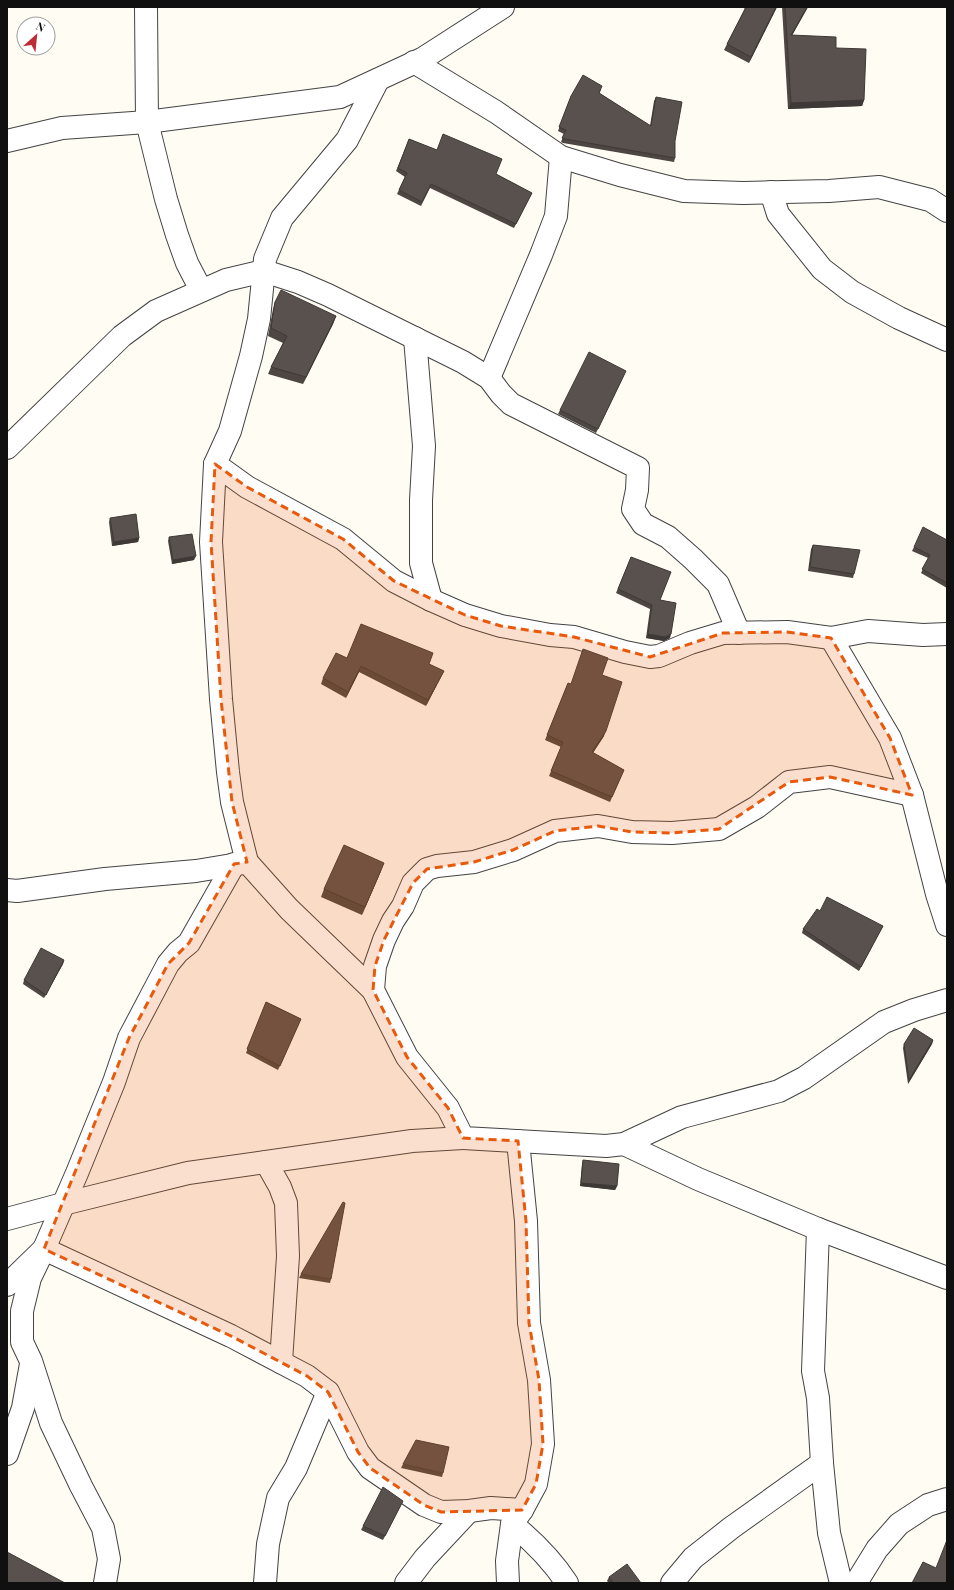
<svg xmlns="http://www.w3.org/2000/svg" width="954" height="1590" font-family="'Playfair Display',serif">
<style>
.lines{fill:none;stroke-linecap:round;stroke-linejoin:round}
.street-casing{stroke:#434343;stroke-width:24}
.street{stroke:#fff;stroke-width:22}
.wall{fill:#4d4642}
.shaded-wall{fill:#3e3936}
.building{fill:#59514d;stroke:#3e3936}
.marked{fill:#e8590c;fill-opacity:0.2;stroke:#e8590c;stroke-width:3;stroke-dasharray:8 5;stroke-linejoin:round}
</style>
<rect width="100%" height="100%" fill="#fffcf4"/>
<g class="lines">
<defs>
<g id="street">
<polyline points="146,7 147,122 166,199 177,235 187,263 201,290"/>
<polyline points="414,62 496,112 561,157 620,175 684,191 743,193 829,191 879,187 930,200 947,211"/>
<polyline points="7,141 62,128 147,122 340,97 422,59 503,7"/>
<polyline points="771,192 778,214 822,269 852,292 899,318 947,340"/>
<polyline points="415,338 424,446 421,500 421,563 431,600"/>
<polyline points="489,378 541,255 556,216 561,157"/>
<polyline points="7,448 122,336 156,311 226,280 264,271 298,282 328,295 463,362 489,378 501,394 511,404 638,468 637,490 633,509 643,524 668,537 693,559 718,584 739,633"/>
<polyline points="215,464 247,487 343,539 394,581 431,600 465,615 501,626 550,635 574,637 625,652 650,657 659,656 690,643 723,633 787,632 831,638 868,631 923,635 947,634"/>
<polyline points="831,638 890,738 912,795 937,894 947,925"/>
<polyline points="912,795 830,777 789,782 757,807 719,829 672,833 632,832 598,826 555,831 513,850 474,862 437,866 427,869 413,883 403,906 393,921 384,940 375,966 373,990 407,1057 448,1108 463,1138 606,1146 624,1144 682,1117 779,1091 804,1078 884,1022 914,1010 947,1000"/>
<polyline points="7,890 17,891 105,879 196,871 244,863"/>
<polyline points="373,990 289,909 247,862 232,802 228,772 221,699 211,542 215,464 230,431 251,356 259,319 265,259 282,218 347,140 378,80"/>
<polyline points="624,1144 698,1179 818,1229 947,1278"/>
<polyline points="266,1162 280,1187 286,1203 288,1256 281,1362"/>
<polyline points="7,1219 63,1204 188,1173 412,1141 463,1138"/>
<polyline points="818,1229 813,1371 818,1398 822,1463 829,1533 841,1583"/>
<polyline points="7,1285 44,1249 231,1336 307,1376 328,1392 358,1452 370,1468 424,1505 441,1512 469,1511 491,1508 522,1510"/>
<polyline points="7,1454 23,1408 31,1364"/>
<path d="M512,1524C533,1541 552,1560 567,1583"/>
<polyline points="105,1583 109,1559 103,1528 81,1486 51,1423 31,1361 22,1342 22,1311 30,1278 44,1249 77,1173 114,1082 129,1038 168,964 178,952 189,943 234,864"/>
<polyline points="265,1583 268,1544 278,1498 296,1468 328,1392"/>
<polyline points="406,1583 425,1558 469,1511"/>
<polyline points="508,1583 507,1561 512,1524 522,1510 536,1484 543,1444 539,1380 529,1323 526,1221 518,1141"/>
<polyline points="672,1583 693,1558 731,1528 822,1463"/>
<polyline points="856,1583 877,1549 899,1524 928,1505 947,1499"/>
</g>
</defs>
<!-- street casing -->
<use href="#street" class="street-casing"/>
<!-- street -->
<use href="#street" class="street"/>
</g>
<!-- wall -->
<g class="wall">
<polygon points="743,7 777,7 749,63 724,50 727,44 745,9"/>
<polygon points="782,7 808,7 792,35 836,48 864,100 862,106 788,109"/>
<polygon points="601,90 599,93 650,126 654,101 656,97 675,141 675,158 674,162 563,143 561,142 564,134 558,131 571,96"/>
<polygon points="409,139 496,174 532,193 514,228 430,188 421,206 397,194 405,177 396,171"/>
<polygon points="275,302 336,316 333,324 303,384 268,374 271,367 283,343 268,336 273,309"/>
<polygon points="624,375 596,433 558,414 560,410"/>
<polygon points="110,518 139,538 138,542 112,546 109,522"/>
<polygon points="169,537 194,560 172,564 168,541"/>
<polygon points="947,539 947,588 921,573 928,558 912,551 914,547 947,540"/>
<polygon points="813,545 854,574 853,578 808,571 811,549"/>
<polygon points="631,557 660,600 670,638 664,641 646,638 650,609 616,593"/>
<polygon points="347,658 429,664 444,671 441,677 426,706 359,672 346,698 321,684 323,678"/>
<polygon points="602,675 604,736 593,753 624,770 610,802 549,776 561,747 545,740 568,683 571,684"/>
<polygon points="381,871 362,915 321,897 324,889"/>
<polygon points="820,911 883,926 881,930 859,971 802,933 803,929"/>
<polygon points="64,960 63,964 44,998 23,984 24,980"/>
<polygon points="266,1002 301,1019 278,1070 246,1053"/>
<polygon points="933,1040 932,1044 908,1084 903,1048 904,1044"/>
<polygon points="583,1160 617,1186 615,1190 580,1186 582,1164"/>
<polygon points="301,1274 331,1279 330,1283 299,1278"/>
<polygon points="403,1464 443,1473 442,1477 401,1468"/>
<polygon points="403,1501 383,1540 361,1530 363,1526"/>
<polygon points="609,1577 641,1583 609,1583 607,1581"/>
</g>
<!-- shaded-wall -->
<g class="shaded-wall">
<polygon points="776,7 777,7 749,63 751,57"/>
<polygon points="807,7 808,7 789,41 791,35"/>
<polygon points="864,100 862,106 788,109 791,103"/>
<polygon points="336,316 333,324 303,384 306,377"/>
<polygon points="139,538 138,542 112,546 114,542"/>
<polygon points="196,556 194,560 172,564 173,560"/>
<polygon points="648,634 671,634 670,638 664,641 646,638"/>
<polygon points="361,666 359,672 346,698 348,692"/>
<polygon points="444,671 441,677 426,706 428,700"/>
<polygon points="606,731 604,736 590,757 592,752"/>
<polygon points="384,863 381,871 362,915 365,907"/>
<polygon points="64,960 63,964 44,998 46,995"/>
<polygon points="933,1040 932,1044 908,1084 909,1080"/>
<polygon points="581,1183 617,1186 615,1190 580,1186"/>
</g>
<!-- building -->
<g class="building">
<polygon points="746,7 776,7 751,57 727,44"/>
<polygon points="785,7 807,7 791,35 836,37 836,48 866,49 864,100 791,103"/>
<polygon points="583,75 602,86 599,93 651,126 656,97 682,102 675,141 675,158 565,139 562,138 566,130 559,127 571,96"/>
<polygon points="443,134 502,159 496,174 532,193 516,224 431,184 422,202 399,190 407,173 398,168 409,139 437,150"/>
<polygon points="281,290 336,316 306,377 271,367 287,336 271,328 275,302"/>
<polygon points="589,352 626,371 598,429 560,410"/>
<polygon points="136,514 139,538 114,542 110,518"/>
<polygon points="923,527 947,540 947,539 947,583 922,569 930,555 914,547"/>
<polygon points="192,534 196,556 173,560 169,537"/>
<polygon points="813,545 860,550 854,574 810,567"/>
<polygon points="631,557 671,572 660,600 676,603 671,634 665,637 648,634 652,605 618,589"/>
<polygon points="361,624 433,653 429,664 444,671 428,700 361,666 348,692 323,678 336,653 347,658"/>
<polygon points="583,649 608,658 602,675 622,682 606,731 592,752 624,770 612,797 551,771 563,742 547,735 568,683 571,684"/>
<polygon points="344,845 384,863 365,907 324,889"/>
<polygon points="827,897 883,926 861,967 803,929 817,909 820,911"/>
<polygon points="41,948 64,960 46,995 24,980"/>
<polygon points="266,1002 301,1019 280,1066 247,1049"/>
<polygon points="914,1028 933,1040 909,1080 904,1044"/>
<polygon points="583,1160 619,1164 617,1186 581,1183"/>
<polygon points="343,1202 345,1203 331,1279 301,1274"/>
<polygon points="416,1440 449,1447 443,1473 403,1464"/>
<polygon points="383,1487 403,1501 385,1536 363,1526"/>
<polygon points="947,1540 947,1583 912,1583 923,1562 936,1568"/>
<polygon points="7,1552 65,1583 7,1583"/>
<polygon points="627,1564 641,1583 613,1583 609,1577"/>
</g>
<!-- marked area -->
<path class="marked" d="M215,464L247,487L343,539L394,581L465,615L501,626L574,637L650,657L723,633L787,632L831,638L890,738L912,795L830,777L789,782L719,829L672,833L632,832L598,826L555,831L513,850L474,862L427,869L413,883L384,940L375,966L373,990L407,1057L448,1108L463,1138L518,1141L526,1221L529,1323L539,1380L543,1444L536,1484L522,1510L441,1512L424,1505L370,1468L358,1452L328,1392L307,1376L231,1336L44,1249L129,1038L168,964L189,943L234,864L247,862L232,802L221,699L211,542Z"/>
<!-- border -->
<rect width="954" height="1590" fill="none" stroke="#101010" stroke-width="16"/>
<!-- north arrow -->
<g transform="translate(36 36) rotate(27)"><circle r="19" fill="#ffffff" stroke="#9f9f9f"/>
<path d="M0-3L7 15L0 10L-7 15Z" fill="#bd2c35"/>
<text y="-6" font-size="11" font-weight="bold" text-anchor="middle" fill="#101010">N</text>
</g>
</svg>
